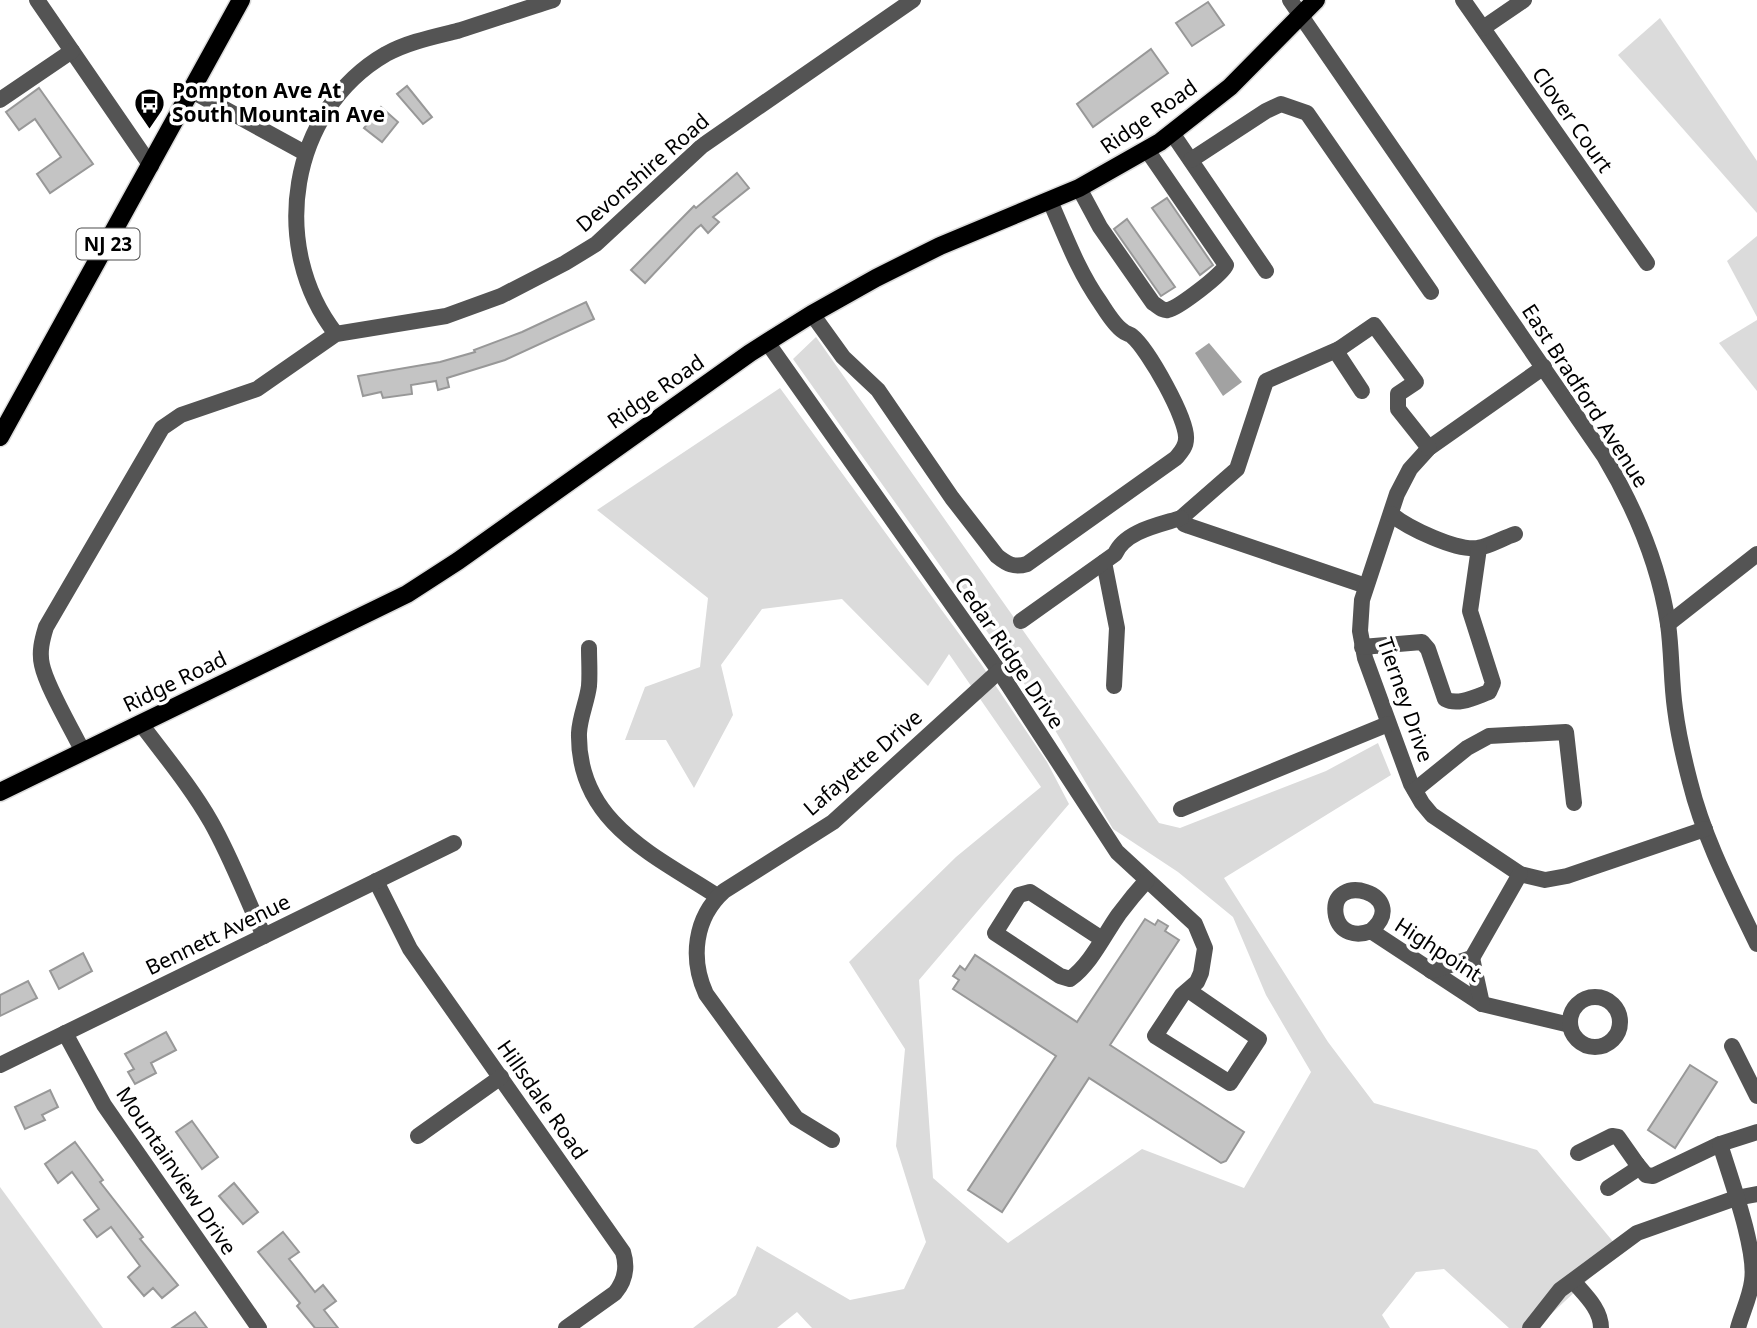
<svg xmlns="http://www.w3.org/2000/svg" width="1757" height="1328" font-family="'Noto Sans',sans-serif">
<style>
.green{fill:#dbdbdb}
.water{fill:#a2a2a2}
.building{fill:#c4c4c4;stroke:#989898;stroke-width:2}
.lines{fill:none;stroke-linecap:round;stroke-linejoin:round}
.major-casing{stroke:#dbdbdb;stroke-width:21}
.minor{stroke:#545454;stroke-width:16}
.major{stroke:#000;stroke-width:18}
.labels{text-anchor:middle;stroke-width:7;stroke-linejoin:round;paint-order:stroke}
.shield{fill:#fff;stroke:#4c4c4c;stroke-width:2}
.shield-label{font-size:19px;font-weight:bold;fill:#000}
.poi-label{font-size:21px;font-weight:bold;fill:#000;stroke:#fff;text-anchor:start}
.street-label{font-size:21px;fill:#000;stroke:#fff}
</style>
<rect width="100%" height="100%" fill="#fff"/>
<!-- green -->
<g class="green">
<polygon points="1660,18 1757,161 1757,213 1618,55"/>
<polygon points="1757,236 1757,317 1727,261"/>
<polygon points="1757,320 1757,391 1719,343"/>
<polygon points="816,337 1159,823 1180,828 1326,771 1378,743 1391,775 1224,878 1328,1042 1374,1103 1537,1150 1620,1250 1536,1328 1509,1328 1444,1269 1416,1272 1382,1315 1390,1328 812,1328 797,1312 777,1328 693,1328 736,1295 757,1246 850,1300 904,1289 926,1242 896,1146 905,1049 849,962 956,857 1041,787 949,654 928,686 842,599 762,609 721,665 733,715 694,788 666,740 625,740 645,687 700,667 708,598 597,510 780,388 981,664 1047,762 1069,804 919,980 933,1178 1008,1243 1142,1149 1244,1188 1311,1072 1266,995 1233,917 1178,872 1113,829 1045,713 793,359"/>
<polygon points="0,1187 103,1328 0,1328"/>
</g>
<!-- water -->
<polygon class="water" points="1209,343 1242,382 1223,396 1195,353"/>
<!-- building -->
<g class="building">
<polygon points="1208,2 1224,25 1192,46 1176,23"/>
<polygon points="1151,49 1168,73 1093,127 1077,104"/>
<polygon points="407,86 432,117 423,124 397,94"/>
<polygon points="39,88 93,164 50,193 37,174 61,157 35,119 19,130 6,112"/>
<polygon points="381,107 398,122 382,142 364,128"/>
<polygon points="737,173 749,188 713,217 719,222 708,233 701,225 696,229 645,283 631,270 694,206 696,208"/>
<polygon points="1167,198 1213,265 1200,275 1152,208"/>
<polygon points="1127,219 1175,287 1161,296 1114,229"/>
<polygon points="586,302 594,319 505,360 447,378 449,387 438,390 436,381 411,385 412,394 383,398 381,392 363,396 358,376 440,362 475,352 474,350 522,332"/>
<polygon points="1145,919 1155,925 1158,920 1168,926 1165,931 1179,940 1110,1045 1244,1132 1226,1161 1221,1163 1089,1078 1002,1212 968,1190 1056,1056 953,989 959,980 953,976 960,966 965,970 975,955 1077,1022"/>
<polygon points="83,953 92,971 59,989 50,971"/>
<polygon points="28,981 37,998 0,1016 0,995"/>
<polygon points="166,1032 176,1050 151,1063 156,1073 135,1084 128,1072 134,1069 125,1054"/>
<polygon points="1690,1065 1717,1082 1675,1148 1648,1130"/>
<polygon points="50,1090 58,1107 42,1115 45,1120 25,1129 15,1107"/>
<polygon points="192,1121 218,1157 202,1169 176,1132"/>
<polygon points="75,1142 103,1180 100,1182 143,1237 140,1239 178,1285 162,1298 153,1288 144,1296 128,1277 140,1266 111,1227 97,1237 84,1220 99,1209 72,1172 58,1183 45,1164"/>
<polygon points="234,1183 258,1212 243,1224 219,1196"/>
<polygon points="283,1232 299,1252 289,1259 315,1292 323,1285 336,1301 324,1310 338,1328 315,1328 297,1306 300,1303 258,1252"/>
<polygon points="195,1312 207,1328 172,1328"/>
</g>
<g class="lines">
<defs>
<g id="major">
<polyline points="0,437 241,0"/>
<polyline points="0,792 407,594 458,561 750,353 812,314 876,278 940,246 1079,188 1160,142 1230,87 1316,0"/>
</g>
</defs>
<!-- major casing -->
<use href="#major" class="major-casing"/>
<!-- minor -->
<g class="minor">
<polyline points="37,0 151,166"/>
<path d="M1290,0L1604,456C1635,508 1659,564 1668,624C1672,652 1671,681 1675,709C1678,733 1684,759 1690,782C1704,839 1732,892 1757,944"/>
<polyline points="1463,0 1647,263"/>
<polyline points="1483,28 1524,0"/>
<polyline points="192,91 305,153"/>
<polyline points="0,100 72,51"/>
<polyline points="1172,133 1266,271"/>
<polyline points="1191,160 1266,111 1281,104 1307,113 1431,292"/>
<path d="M1079,188L1100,227L1153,303C1158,306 1162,311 1168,310C1178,308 1223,274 1226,265L1147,150"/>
<path d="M812,314L843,357L878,390L952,498L997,556C1007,564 1014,568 1027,564L1176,458C1181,452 1186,447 1186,439C1188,420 1148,349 1132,336C1130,334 1126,334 1123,331C1114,325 1106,311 1100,302C1078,271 1065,235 1050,201"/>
<path d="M336,334C268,247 289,110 386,54C408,42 433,37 457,31C489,21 521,10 553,0"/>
<polyline points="767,342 999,671 1117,852 1195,924 1205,948 1201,973 1197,982 1182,995 1155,1036 1230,1083 1259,1039 1188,990"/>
<polyline points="1339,349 1266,381 1237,469 1181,518 1184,524 1189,526 1366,586"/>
<polyline points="1544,367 1429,448 1410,469 1397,494 1362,600 1360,631 1365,658 1411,784 1422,803 1432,815 1520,874 1545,880 1567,876 1705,829"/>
<polyline points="1362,391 1339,356 1339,349 1374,325 1416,382 1398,394 1398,409 1429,448"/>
<path d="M1391,514C1408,528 1456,551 1478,548C1490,546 1503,538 1515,534"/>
<polyline points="1104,562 1117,628 1114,686"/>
<path d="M1021,621L1115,554C1125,531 1159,525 1181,518"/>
<polyline points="1668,624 1757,554"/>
<path d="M1362,647L1422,642L1428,649L1445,699C1458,706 1475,697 1489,692L1493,683L1470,611L1479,548"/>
<path d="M589,648C589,660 590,674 589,686C587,702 580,716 579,733C577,822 654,855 717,896"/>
<path d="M141,724C165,756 191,787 211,822C232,859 246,898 264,936"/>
<path d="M83,752C72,729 47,688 42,665C39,652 42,640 46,627L162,428L181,415L257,389L336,334L446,316L501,296L565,263L596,244L702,146L913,0"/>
<polyline points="1415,790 1467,748 1489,736 1566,732 1574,803"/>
<polyline points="1181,809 1388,724"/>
<path d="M376,881L410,949L623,1252C628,1268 625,1281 615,1293L566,1328"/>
<path d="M1371,931C1356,937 1340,933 1336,916C1327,869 1413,894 1371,931L1482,1004L1570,1025"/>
<path d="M1102,939L1030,892L1019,895L995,933L1060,976L1070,979C1091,964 1104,935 1119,914C1128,902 1137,891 1147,880"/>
<polyline points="1472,958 1482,1004"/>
<polyline points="1431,971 1472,958 1520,874"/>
<circle cx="1595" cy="1022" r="25"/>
<polyline points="65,1033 104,1105 259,1328"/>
<polyline points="1732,1046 1757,1096"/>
<polyline points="0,1065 454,843"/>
<polyline points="418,1136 501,1077"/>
<path d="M832,1140L796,1118L706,994C690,959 694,918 724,891L833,822L999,671"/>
<polyline points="1578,1153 1612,1136 1618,1137 1637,1164"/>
<polyline points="1608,1188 1634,1171 1637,1164 1646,1175 1653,1176 1720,1144"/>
<path d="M1573,1281C1585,1295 1601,1309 1601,1328"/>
<polyline points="1530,1328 1560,1290 1637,1233 1736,1198 1757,1194"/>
<path d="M1738,1328C1742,1313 1750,1297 1752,1281C1757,1250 1730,1177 1720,1144L1757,1132"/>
</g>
<!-- major -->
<use href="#major" class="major"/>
</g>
<!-- icons -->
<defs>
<symbol id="bus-pin" viewBox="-11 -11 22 30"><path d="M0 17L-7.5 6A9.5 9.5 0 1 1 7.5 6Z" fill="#000" stroke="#fff"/><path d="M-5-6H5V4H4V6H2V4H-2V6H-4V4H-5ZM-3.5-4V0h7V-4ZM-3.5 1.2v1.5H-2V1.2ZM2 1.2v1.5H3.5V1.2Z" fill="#fff"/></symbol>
</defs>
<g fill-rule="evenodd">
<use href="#bus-pin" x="132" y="86" width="35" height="47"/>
</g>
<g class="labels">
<!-- shield labels -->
<rect class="shield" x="76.5" y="228.5" width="63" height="31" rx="5"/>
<g class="shield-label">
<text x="108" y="251">NJ 23</text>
</g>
<!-- poi labels -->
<g class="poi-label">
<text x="172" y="98">Pompton Ave At<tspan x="172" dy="24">South Mountain Ave</tspan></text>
</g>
<!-- street labels -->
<g class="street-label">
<text transform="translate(1149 117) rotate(-35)" y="7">Ridge Road</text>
<text transform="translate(1572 120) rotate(55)" y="7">Clover Court</text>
<text transform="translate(643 173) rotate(-41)" y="7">Devonshire Road</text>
<text transform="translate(656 392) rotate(-35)" y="7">Ridge Road</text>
<text transform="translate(1585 396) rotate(57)" y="7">East Bradford Avenue</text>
<text transform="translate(1009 653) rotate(56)" y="7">Cedar Ridge Drive</text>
<text transform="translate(175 682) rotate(-26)" y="7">Ridge Road</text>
<text transform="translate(1405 700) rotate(71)" y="7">Tierney Drive</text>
<text transform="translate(863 763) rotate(-41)" y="7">Lafayette Drive</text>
<text transform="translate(218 935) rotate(-26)" y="7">Bennett Avenue</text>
<text transform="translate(1438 950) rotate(33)" y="7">Highpoint</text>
<text transform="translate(542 1100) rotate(55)" y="7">Hillsdale Road</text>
<text transform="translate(176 1171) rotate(56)" y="7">Mountainview Drive</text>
</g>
</g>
</svg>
